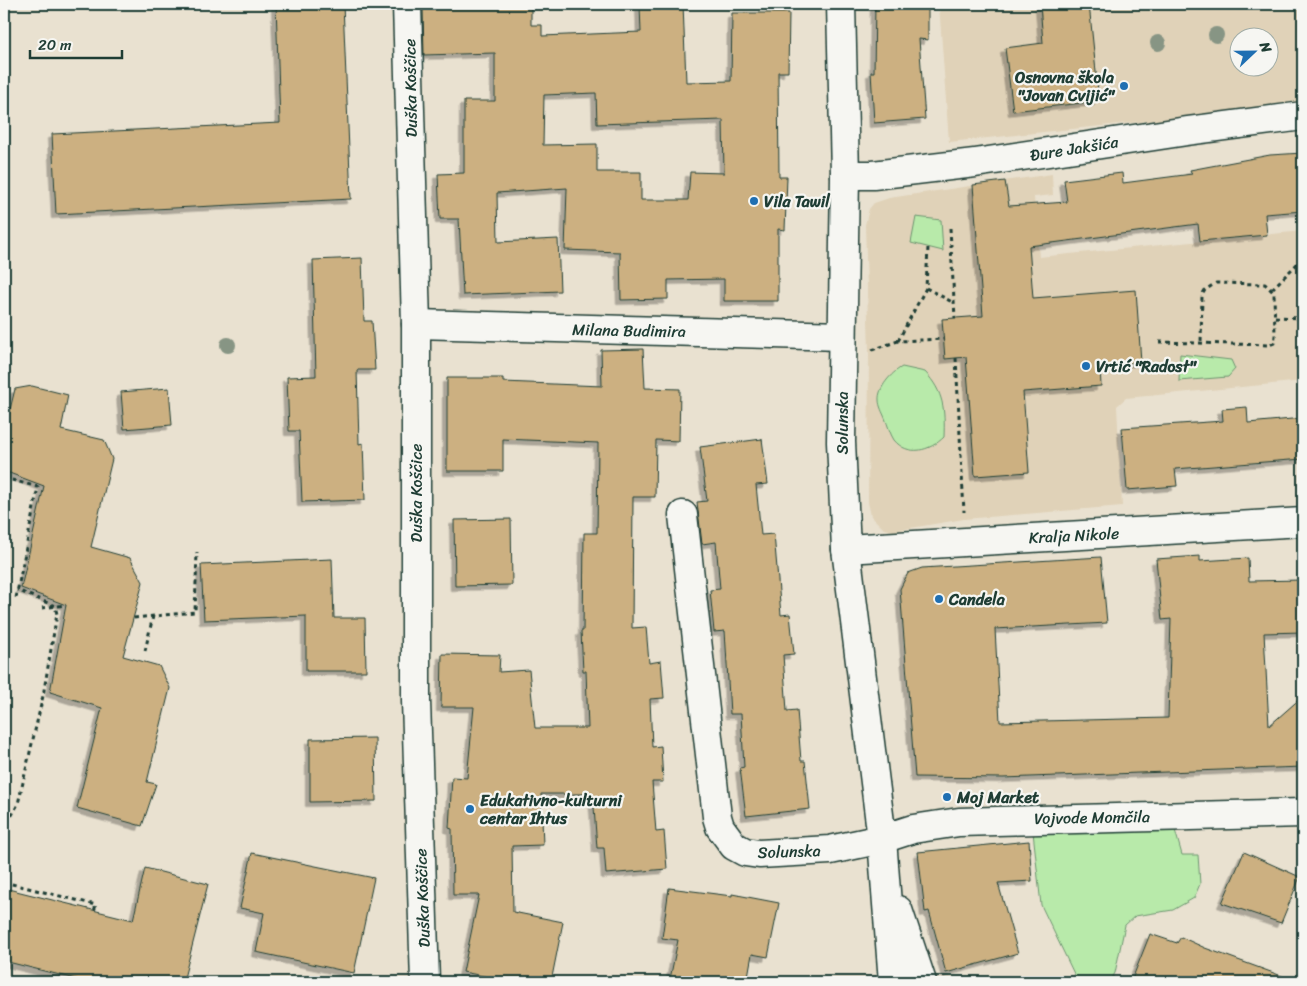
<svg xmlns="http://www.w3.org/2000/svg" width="1307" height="986" font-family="Sriracha,sans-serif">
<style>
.built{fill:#e0d2b8;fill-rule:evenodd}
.green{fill:#b8eaaa;stroke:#6c946f}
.building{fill:#ccb081;stroke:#1f3d34;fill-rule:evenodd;filter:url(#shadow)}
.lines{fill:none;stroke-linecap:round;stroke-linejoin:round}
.minor-casing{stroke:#1f3d34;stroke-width:31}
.path{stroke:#1f3d34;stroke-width:3;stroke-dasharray:4 4;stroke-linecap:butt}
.minor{stroke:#f6f6f2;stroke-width:28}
.tree{fill:#879584}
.poi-dot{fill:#1f6fb2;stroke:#f6f6f2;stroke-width:2}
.labels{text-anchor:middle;stroke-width:4.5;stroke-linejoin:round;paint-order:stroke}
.poi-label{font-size:16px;font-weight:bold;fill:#1f3d34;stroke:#f6f6f2;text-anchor:start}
.street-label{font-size:16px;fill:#1f3d34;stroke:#f6f6f2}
</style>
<defs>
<filter id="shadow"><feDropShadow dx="-4.5" dy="4.5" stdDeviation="0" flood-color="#0004"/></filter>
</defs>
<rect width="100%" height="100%" fill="#e9e1d0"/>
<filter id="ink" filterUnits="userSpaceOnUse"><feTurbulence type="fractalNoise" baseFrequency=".02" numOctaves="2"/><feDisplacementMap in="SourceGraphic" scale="10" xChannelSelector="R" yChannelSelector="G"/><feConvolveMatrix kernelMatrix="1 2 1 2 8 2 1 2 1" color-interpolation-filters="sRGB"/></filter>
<g filter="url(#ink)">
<!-- built -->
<g class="built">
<path d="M939,4H1303V105L949,142ZM1240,38H1270V68H1240Z"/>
<polygon points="1052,174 1053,195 1034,197 1039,257 1303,231 1303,381 1126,398 1117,406 1122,506 964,519 893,531 884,529 871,516 868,502 869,351 865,225 869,209 874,203 889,198"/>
</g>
<!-- green -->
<g class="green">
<polygon points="916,217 941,220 943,251 911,243"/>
<polygon points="1180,354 1231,360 1235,369 1228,377 1179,381"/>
<path d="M902,367L925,372C944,392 945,410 944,437C930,451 908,457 894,440C890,434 888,425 885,418C883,413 879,406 879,400C878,388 891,373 902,367Z"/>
<polygon points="1175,830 1182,855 1198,855 1200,884 1194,898 1173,910 1135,916 1125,925 1115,973 1110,982 1078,982 1041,905 1033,832"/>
</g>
<!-- building -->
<g class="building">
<polygon points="276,4 343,4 351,199 56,214 52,134 280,123"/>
<path d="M488,4H531V25H542V36L641,32L640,6L683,4L686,82L731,81L732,13H789L788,72H778L779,177H787L785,230L778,229V301H724V279L668,280V299L621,300L620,252L565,250L567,188L497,193L498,242L558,239L560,291L463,295L459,219H440L438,174L464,173V101H495V53L424,55L423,8L488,6ZM596,93L597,124L723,120L724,173L690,172L688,200H641V172H597V144L543,145L544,95Z"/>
<polygon points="875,4 928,4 928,40 919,39 925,119 874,123 871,72 874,72"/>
<polygon points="1040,4 1089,4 1099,101 1013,111 1005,48 1043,43"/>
<polygon points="1303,153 1303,211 1265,214 1267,235 1200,241 1198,224 1029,246 1033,298 1136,290 1141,362 1100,366 1101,386 1023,392 1029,472 975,476 966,357 945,359 942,319 983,316 973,185 1005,181 1009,206 1067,202 1064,180 1122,173 1123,183 1192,174 1190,170 1270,155"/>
<polygon points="362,258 364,321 372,321 375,370 357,370 359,444 363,443 365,500 302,502 299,431 289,431 287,377 316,376 313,260"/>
<polygon points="643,349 645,388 680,389 679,441 656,440 655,497 633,497 632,628 646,627 649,663 661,661 664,698 650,699 652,747 661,746 663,782 652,782 656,832 664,831 667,869 606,874 604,848 597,848 593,794 541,794 543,845 512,846 513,912 563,922 551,982 514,982 463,972 479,895 453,895 452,829 449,828 452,777 467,778 474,707 441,707 442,654 500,655 499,672 529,670 535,728 588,728 586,671 583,671 581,631 583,631 584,533 597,533 598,443 503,439 503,471 447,471 447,378 503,378 503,382 602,386 601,350"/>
<polygon points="32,386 68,395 61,430 104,440 112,459 91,547 130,558 143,582 123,656 159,666 170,688 147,782 156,784 142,826 77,808 102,708 50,692 66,605 21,588 44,486 4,471 4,434 15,389"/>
<polygon points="169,388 172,425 124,429 121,392"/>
<polygon points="1247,407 1248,423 1303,418 1303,459 1175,469 1177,486 1127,490 1122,428 1223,421 1222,409"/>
<polygon points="762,439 768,484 756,485 761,535 774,534 781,615 790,614 794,654 783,655 787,711 797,710 801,761 805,761 810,809 746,816 740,768 744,767 741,714 730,714 725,631 714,632 710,590 720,589 716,542 702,544 697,502 707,501 700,447"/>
<polygon points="511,519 512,585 455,586 454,520"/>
<polygon points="1200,556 1200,561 1248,558 1249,581 1303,580 1303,632 1264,633 1269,726 1303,696 1303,767 1003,778 915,777 900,589 908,573 922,568 1101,557 1107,623 995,629 1000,722 1168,718 1171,619 1162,620 1156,559"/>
<polygon points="332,559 334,618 365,618 366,671 306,671 306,616 204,620 201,565"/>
<polygon points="375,738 376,801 310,802 310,739"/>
<polygon points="1029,841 1032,881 998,883 1018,953 946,973 929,911 925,912 918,852"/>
<polygon points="1244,852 1300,877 1281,923 1222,903"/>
<polygon points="252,853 374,878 354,973 256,952 264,913 240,908"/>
<polygon points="145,868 208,884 183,982 88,982 4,961 4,888 133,920"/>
<polygon points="669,888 732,896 732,894 779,903 768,957 752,954 747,982 689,982 670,979 678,940 662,938"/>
<polygon points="1150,934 1177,943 1181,937 1205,948 1290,979 1290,982 1131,982"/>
</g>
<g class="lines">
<defs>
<g id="minor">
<polyline points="407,4 416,324 416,701 425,982"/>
<polyline points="841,4 845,175 841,442 846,549 882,839 893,982"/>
<polyline points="845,175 873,175 975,163 1187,131 1303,116"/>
<polyline points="416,324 841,336"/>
<polyline points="683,515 717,817 720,827 734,846 745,852 759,854 830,850 882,839 913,829 959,822 1303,813"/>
<polyline points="846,549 1303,522"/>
<polyline points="898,910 922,982"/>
</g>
</defs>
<!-- minor casing -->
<use href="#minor" class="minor-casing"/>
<!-- path -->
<g class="path">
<polyline points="950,228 955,318"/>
<polyline points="926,288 954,303"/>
<polyline points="1272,289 1301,260"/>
<polyline points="1275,317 1303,318"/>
<polyline points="898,341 926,288 928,247"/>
<polyline points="1159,342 1269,345 1274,343 1275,336 1274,293 1265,284 1216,283 1205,290 1202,295 1201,343"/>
<polyline points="872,350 898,341 944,339"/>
<polyline points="956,358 964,512"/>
<polyline points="4,478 38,487 16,598"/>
<polyline points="42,608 66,605"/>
<polyline points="134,618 195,612 197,552"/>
<polyline points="145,651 153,616"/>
<polyline points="4,830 18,804 43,696 57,614 55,606 17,590"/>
<polyline points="4,882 96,905 94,911"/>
<polyline points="78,982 79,980"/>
</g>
<!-- minor -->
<use href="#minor" class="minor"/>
</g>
<!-- trees -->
<g class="tree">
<circle cx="1216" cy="35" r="8"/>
<circle cx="1158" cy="43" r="8"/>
<circle cx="228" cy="345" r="8"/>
</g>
</g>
<!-- markers -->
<g class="poi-dot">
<circle cx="1124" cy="86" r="5"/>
<circle cx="754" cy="201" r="5"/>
<circle cx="1086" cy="366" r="5"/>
<circle cx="939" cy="599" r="5"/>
<circle cx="947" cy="797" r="5"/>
<circle cx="470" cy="809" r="5"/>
</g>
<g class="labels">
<!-- poi labels -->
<g class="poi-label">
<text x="1114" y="83" text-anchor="end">Osnovna škola<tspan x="1114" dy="18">"Jovan Cvijić"</tspan></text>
<text x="764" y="207">Vila Tawil</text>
<text x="1096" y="372">Vrtić "Radost"</text>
<text x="949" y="605">Candela</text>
<text x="957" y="803">Moj Market</text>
<text x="480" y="806">Edukativno-kulturni<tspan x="480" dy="18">centar Ihtus</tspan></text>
</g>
<!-- street labels -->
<g class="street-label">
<text transform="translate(410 88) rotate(-91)" y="6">Duška Koščice</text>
<text transform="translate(1074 148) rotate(-9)" y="6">Đure Jakšića</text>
<text transform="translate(629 330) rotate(1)" y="6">Milana Budimira</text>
<text transform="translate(842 423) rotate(-90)" y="6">Solunska</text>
<text transform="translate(416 493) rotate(-90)" y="6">Duška Koščice</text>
<text transform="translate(1074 535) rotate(-3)" y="6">Kralja Nikole</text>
<text transform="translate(1092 817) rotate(-1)" y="6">Vojvode Momčila</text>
<text transform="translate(789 851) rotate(-2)" y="6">Solunska</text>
<text transform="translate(422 898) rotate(-92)" y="6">Duška Koščice</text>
</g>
</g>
<!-- margin -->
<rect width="1307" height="986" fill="none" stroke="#f6f6f2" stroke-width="20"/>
<rect x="10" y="10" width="1287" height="966" fill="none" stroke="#1f3d34" stroke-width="2" filter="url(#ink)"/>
<!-- north arrow -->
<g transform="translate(1254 52) rotate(68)"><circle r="24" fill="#f6f6f2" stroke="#a0aca6"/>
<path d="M0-4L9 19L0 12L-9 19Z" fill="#1f6fb2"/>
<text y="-8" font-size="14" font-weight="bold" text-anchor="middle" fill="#1f3d34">N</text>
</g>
<!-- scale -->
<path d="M30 50v8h92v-8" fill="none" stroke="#1f3d34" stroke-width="2.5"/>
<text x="38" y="50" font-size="15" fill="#1f3d34" stroke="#f6f6f2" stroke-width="4" paint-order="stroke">20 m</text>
</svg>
